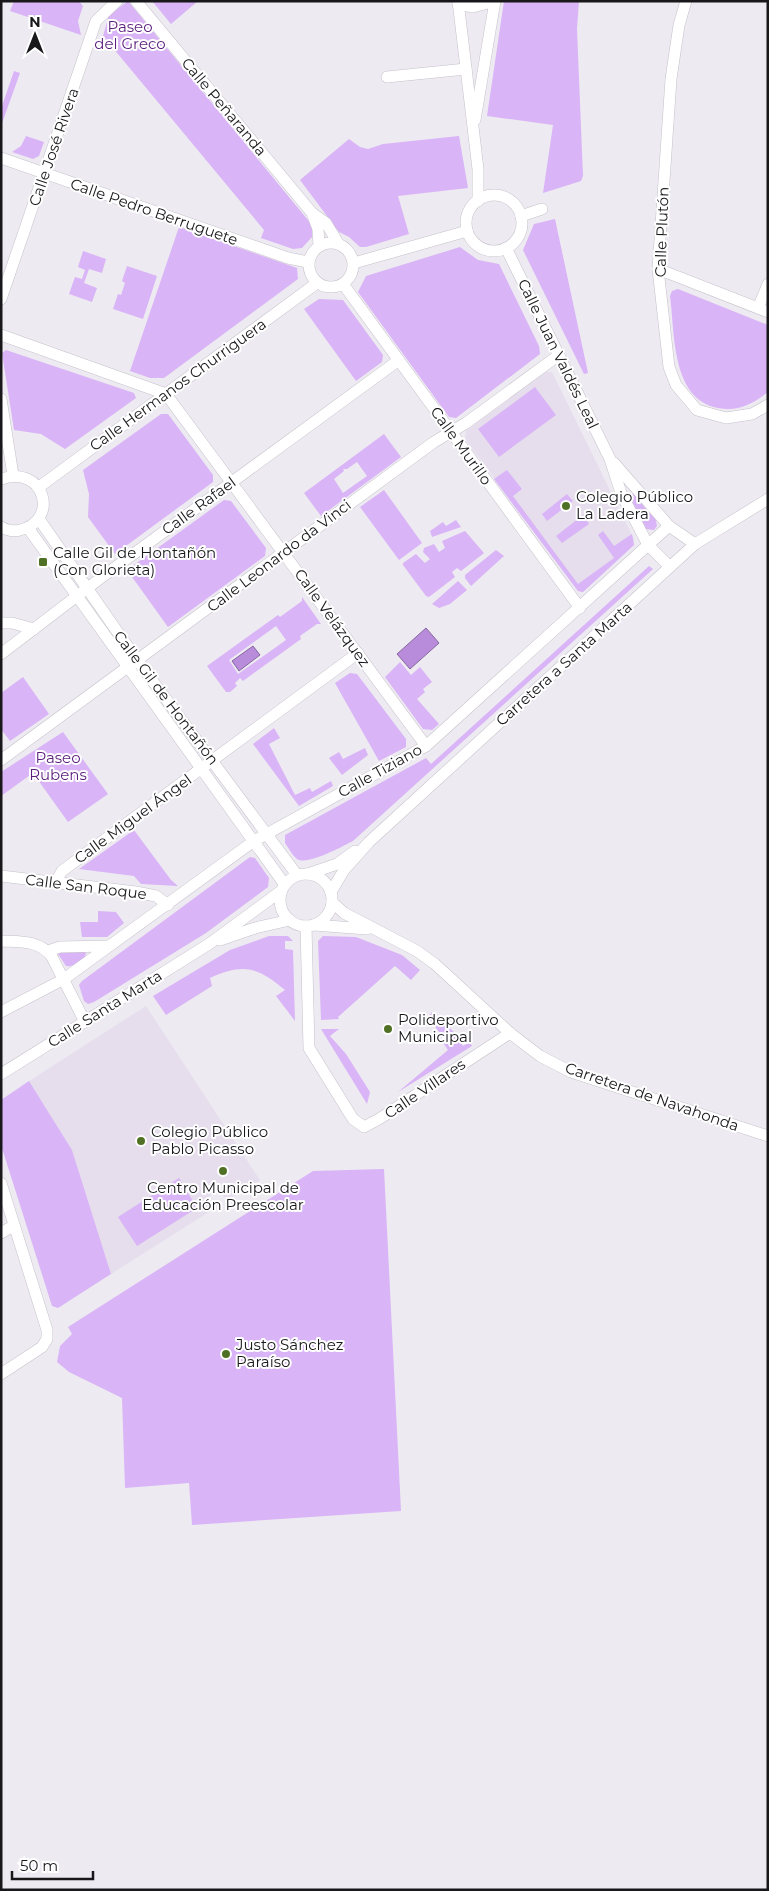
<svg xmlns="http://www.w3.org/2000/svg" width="769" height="1891" font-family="Montserrat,sans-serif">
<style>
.built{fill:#e6deed}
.green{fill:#d9b4f6;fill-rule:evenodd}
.water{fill:#b88bdb;stroke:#8868a1}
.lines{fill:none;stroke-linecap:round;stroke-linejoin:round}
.minor-casing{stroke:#c5c1c9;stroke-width:12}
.minor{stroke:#fff;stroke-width:11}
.poi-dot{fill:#507026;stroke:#fff;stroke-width:2}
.labels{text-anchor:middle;stroke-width:4;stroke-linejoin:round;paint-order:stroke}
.park-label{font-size:15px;fill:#5a1e7d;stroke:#fff}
.street-label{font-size:15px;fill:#18171a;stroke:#fff}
.poi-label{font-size:15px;fill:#18171a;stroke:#fff;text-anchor:start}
</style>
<rect width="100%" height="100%" fill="#eeeaf2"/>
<!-- built -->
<g class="built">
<polygon points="546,372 552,372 634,539 634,545 583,592 578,591 465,439 466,431"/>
<polygon points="146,1006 260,1180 228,1200 218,1191 209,1196 217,1207 111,1274 72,1150 29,1081"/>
</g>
<!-- green -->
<g class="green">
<polygon points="14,1 79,1 83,6 78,21 81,35 10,11"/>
<polygon points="128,1 312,225 312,237 302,248 293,249 261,238 264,230 103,36 109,15"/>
<polygon points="152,1 198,1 171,24"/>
<polygon points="504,1 579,1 577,29 583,176 581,181 543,193 553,125 487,116"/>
<polygon points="14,71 20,73 1,126 1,109"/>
<polygon points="26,136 44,142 39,156 33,159 12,152 21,146"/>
<polygon points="459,136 468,188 398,196 409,234 366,247 360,247 349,237 339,232 300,180 349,139 360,147 368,149 383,144"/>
<polygon points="555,219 588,373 584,374 523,250 534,224"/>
<polygon points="179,227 297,268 298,279 164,378 150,378 130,371"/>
<polygon points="460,247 478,260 499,264 539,346 540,354 456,418 449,417 358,292 366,276"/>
<polygon points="83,251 106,259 102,273 89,269 84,283 97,288 92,302 69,294 75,277 82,279 85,270 78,267"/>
<polygon points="127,266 157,276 143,319 113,309 118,294 121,295 125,283 122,281"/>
<path d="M678,289L768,325V392C753,404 738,412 718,408C671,399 675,333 670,296L672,291Z"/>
<polygon points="319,299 343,300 383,355 382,362 356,381 304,309"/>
<polygon points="6,350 134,393 136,398 65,449 41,434 14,430 2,353"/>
<polygon points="535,387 556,415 499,457 478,429"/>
<polygon points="161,414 168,414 213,475 213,482 115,554 88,517 89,494 83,470"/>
<path d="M384,434L401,457L321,516L304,493ZM357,462L367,476L343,493L334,479L344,471L343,469H347Z"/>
<polygon points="507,470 522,489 513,496 578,584 614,558 598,535 603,531 614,546 632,534 634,545 583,592 578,591 494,479"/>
<polygon points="384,490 422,543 399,560 360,507"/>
<polygon points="567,494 573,501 547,521 542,514"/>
<polygon points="631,494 635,494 655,516 657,526 654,530 646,529 630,497"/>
<polygon points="224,500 231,501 266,548 265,556 168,627 127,570"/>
<polygon points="583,515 589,524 562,543 556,536"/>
<polygon points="456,520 461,527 432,537 430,531 443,522 446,526"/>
<polygon points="465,531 484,553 461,571 457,568 452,572 455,577 429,597 426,596 403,565 403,563 416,554 425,563 430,559 423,552 424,548 434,544 439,552 445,548 442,541"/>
<polygon points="496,550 504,556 471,586 465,578 465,575"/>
<path d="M649,566L653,569L353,841C343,846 307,866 297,859C292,855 288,847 285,843V835L426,758L431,764Z"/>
<polygon points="458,581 467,590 450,604 439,608 432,604"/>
<path d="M302,597L321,624H317L300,636L301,639L243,681L240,678L235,683L237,686L230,692H226L207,666L278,615L280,617L302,601ZM276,626L286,640L238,674L229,660Z"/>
<polygon points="400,662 411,675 420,667 432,682 423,689 425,692 417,699 439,724 432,730 423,729 385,677"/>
<polygon points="350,673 357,674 406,739 406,747 379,761 335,683"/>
<polygon points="23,677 49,714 10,741 1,729 1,693"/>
<polygon points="274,728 280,738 269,744 295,795 310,788 312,792 331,781 333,786 299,806 253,744"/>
<polygon points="63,732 108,794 68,822 33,773 1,796 1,772"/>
<polygon points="365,748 368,755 342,775 329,758 339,752 343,759"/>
<polygon points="134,830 171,880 178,886 141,884 134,876 79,869"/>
<polygon points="250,857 255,858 269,878 268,887 206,933 94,1002 88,1004 84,1001 79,985 82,981"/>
<polygon points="98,911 116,912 124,923 107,937 82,937 80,922 98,922"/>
<path d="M269,936H288L293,941H285V949L293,950L295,1021L276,996L285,990C258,967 243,963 210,978L212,986L166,1015L153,996L230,950Z"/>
<polygon points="323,936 356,937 402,955 420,970 411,980 395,966 338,1017 339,1019 321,1020 318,941"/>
<path d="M60,951H83L86,953L85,957C79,962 74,967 66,966L58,954Z"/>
<polygon points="432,1012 453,1031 463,1046 470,1042 472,1046 398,1092 448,1050 442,1041 444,1039 428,1017"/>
<polygon points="321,1029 339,1029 330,1036 346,1054 370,1092 367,1104"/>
<polygon points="29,1081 72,1150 111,1274 58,1308 52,1306 1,1145 1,1100"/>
<polygon points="384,1169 401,1511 192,1525 189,1483 125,1488 122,1398 69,1372 57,1362 60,1346 72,1334 68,1327 313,1171"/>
<polygon points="179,1178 197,1208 137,1246 118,1217"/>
</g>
<!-- water -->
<g class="water">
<polygon points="426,628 439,643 410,669 397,654"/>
<polygon points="253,646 260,655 239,671 232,661"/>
</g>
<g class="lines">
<defs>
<g id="minor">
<polyline points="136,1 312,213 326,223 338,243"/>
<polyline points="458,1 478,169 478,201"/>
<polyline points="686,1 679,25 671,79 658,269 669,367 676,385 697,410 726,418 752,414 768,405"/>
<polyline points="458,4 473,7 495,1"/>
<polyline points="387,77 466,69"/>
<polyline points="475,120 495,1"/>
<polyline points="1,158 288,258 308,262"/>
<circle cx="494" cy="223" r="28"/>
<polyline points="312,213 318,229 319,245"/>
<polyline points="521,216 542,209"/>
<circle cx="331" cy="265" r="22"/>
<polyline points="506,248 610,459 621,493 648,545 670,567"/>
<polyline points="354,263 467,231"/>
<polyline points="658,269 768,312"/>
<polyline points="343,284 580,608"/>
<polyline points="1,299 96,21 117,1"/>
<polyline points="758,308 768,284"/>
<polyline points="1,335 166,394 426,746"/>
<polyline points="1,399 13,475"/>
<polyline points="614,463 669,526 695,544"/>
<path d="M1,479C45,464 60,521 20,530C14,532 6,530 1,527"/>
<polyline points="39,487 317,283"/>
<polyline points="39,519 137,660 297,875"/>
<polyline points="28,528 285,885"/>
<polyline points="1,623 12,623 34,629"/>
<polyline points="1,654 102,577 399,360"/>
<polyline points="1,760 434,442 466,423 559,355"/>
<polyline points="308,874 337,864 355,851"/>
<circle cx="306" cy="900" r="26"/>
<polyline points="1,876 136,892 156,896 168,905"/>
<polyline points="56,881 62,871 358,653"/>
<polyline points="331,892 344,870 369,842 695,544 768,499"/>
<polyline points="332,902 344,913 417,951 435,964 510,1033 540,1056 571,1072 768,1136"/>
<polyline points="314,925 367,929"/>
<polyline points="306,926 309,1048 353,1119 364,1127 379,1119 510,1033"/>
<polyline points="220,940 255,928 290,920"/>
<path d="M1,941C20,942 40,940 52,957L85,1022"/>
<polyline points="48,951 60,947 109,946"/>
<polyline points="1,1012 64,979 254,841 426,746 669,526"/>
<polyline points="1,1074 209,944 281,891"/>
<polyline points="1,1183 47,1330 47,1339 42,1347 1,1374"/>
<polyline points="1,1233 13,1226"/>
</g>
</defs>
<!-- minor casing -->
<use href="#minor" class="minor-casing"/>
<!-- minor -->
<use href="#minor" class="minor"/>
</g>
<!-- markers -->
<g class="poi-dot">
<circle cx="566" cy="506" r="5"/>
<rect x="38" y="557" width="10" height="10" rx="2.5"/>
<circle cx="388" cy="1029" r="5"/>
<circle cx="141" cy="1141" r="5"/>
<circle cx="223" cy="1171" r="5"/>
<circle cx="226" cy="1354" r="5"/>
</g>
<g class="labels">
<!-- park labels -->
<g class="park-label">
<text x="130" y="32">Paseo<tspan x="130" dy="17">del Greco</tspan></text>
<text x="58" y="763">Paseo<tspan x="58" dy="17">Rubens</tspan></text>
</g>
<!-- street labels -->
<g class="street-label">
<text transform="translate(224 107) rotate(50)" y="5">Calle Peñaranda</text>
<text transform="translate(54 147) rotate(-71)" y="5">Calle José Rivera</text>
<text transform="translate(154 212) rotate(19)" y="5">Calle Pedro Berruguete</text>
<text transform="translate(662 232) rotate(-88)" y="5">Calle Plutón</text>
<text transform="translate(558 354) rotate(64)" y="5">Calle Juan Valdés Leal</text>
<text transform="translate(178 385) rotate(-36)" y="5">Calle Hermanos Churriguera</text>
<text transform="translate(461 446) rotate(54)" y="5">Calle Murillo</text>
<text transform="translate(199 506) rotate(-36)" y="5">Calle Rafael</text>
<text transform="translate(279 556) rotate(-37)" y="5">Calle Leonardo da Vinci</text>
<text transform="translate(332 618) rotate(54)" y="5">Calle Velázquez</text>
<text transform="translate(564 664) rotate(-42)" y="5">Carretera a Santa Marta</text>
<text transform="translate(166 698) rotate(53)" y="5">Calle Gil de Hontañón</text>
<text transform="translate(380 771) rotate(-29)" y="5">Calle Tiziano</text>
<text transform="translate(133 819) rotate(-36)" y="5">Calle Miguel Ángel</text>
<text transform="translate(86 887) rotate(7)" y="5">Calle San Roque</text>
<text transform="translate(105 1009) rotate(-32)" y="5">Calle Santa Marta</text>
<text transform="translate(425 1089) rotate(-34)" y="5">Calle Villares</text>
<text transform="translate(652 1097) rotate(19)" y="5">Carretera de Navahonda</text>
</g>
<!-- poi labels -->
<g class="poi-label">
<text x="576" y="502">Colegio Público<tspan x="576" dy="17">La Ladera</tspan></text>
<text x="53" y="558">Calle Gil de Hontañón<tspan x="53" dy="17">(Con Glorieta)</tspan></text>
<text x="398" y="1025">Polideportivo<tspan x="398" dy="17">Municipal</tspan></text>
<text x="151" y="1137">Colegio Público<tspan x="151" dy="17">Pablo Picasso</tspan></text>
<text x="223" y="1193" text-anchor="middle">Centro Municipal de<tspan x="223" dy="17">Educación Preescolar</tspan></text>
<text x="236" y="1350">Justo Sánchez<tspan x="236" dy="17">Paraíso</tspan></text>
</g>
</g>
<!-- border -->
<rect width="769" height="1891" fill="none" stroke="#18171a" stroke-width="5"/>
<!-- north arrow -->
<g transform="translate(35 35)" stroke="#ffffff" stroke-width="4" paint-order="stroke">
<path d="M0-4L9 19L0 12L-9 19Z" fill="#18171a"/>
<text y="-8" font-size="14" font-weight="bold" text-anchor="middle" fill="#18171a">N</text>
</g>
<!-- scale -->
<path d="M12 1871v8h81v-8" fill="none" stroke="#18171a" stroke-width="2.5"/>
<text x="20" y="1871" font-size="15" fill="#18171a" stroke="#ffffff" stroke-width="4" paint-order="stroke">50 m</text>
</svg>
